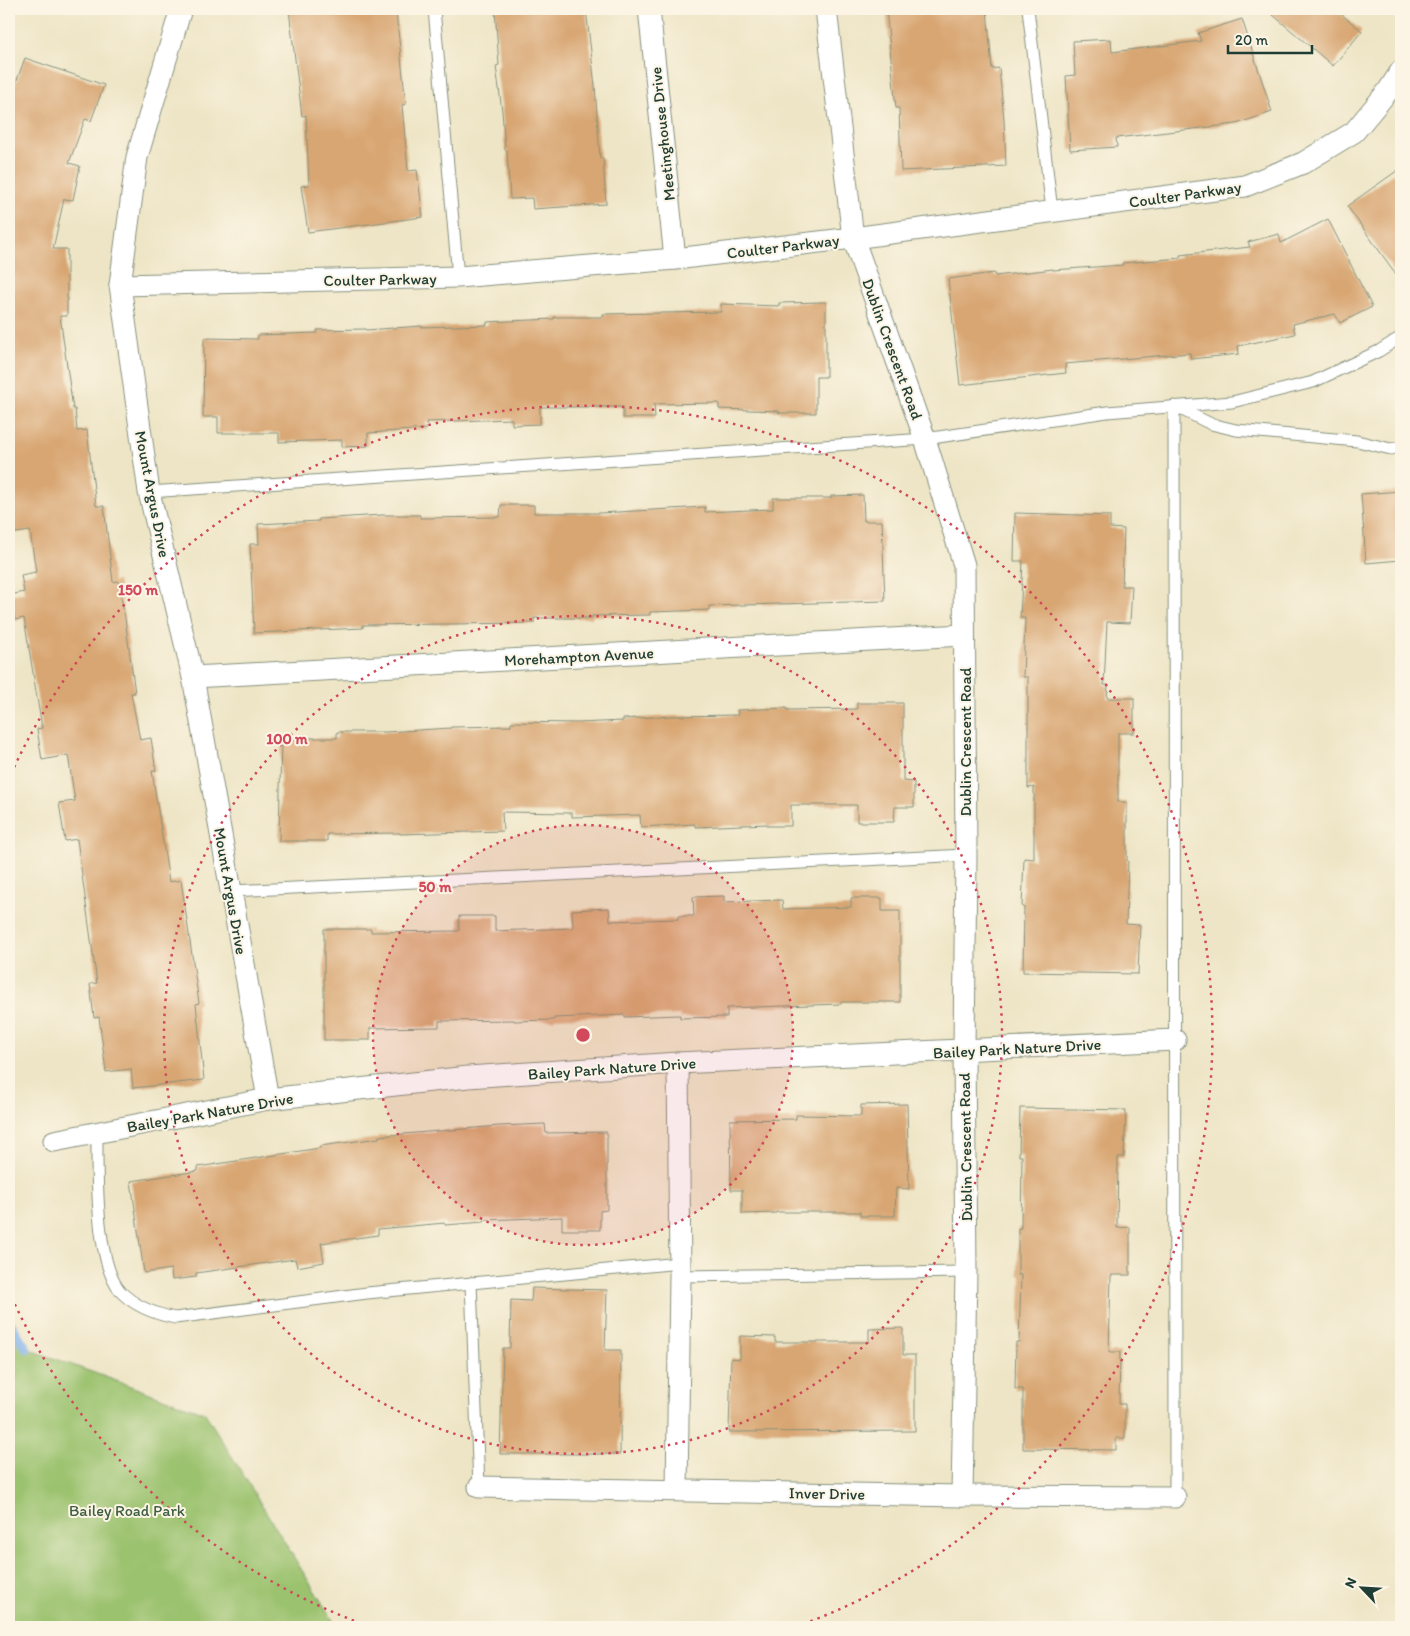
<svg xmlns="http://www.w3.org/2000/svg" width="1410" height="1636" font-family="Itim,sans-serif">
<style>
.green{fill:#9bc26e;stroke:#5d8051}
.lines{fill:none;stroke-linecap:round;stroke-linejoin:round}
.stream{stroke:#80b1eb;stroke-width:9}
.building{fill:#d8a672}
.service-casing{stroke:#86917d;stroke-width:13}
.minor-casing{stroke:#86917d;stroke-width:23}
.service{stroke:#fff;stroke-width:11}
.minor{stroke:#fff;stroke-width:21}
.ring{fill:none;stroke:#d1495b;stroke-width:2.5;stroke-dasharray:2.5 5}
.labels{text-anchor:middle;stroke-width:4;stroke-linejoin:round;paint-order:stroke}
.street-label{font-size:16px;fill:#1f3d34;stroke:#fcf5e5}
.park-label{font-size:16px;fill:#3e5e42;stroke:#fcf5e5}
.centre{fill:#d1495b;stroke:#fcf5e5;stroke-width:2.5}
.ring-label{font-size:15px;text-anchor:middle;font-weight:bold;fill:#d1495b;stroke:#fcf5e5;stroke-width:4;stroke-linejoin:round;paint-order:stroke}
</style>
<rect width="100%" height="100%" fill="#fcf5e5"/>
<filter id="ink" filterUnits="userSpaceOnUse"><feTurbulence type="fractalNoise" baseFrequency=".02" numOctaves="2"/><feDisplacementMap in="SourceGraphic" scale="10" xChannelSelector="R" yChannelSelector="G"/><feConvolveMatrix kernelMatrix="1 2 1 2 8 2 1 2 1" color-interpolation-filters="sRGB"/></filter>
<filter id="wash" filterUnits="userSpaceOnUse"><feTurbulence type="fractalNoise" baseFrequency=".0096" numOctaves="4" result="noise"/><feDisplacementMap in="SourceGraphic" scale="20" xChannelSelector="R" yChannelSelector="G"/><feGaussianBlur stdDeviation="1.12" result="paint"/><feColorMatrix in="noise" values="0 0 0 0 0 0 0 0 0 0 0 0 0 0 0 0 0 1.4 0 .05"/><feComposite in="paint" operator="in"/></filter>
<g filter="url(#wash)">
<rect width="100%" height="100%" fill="#eee5c6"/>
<!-- green -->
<polygon class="green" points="9,1321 28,1349 205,1413 337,1627 9,1627"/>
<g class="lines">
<!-- stream -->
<polyline class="stream" points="9,1321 27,1349"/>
</g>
<g id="blocks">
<!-- building -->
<g class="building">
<polygon points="303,9 382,9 382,13 396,12 406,104 402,105 408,171 417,170 423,217 308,232 301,186 309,185 306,115 302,116 289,10"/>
<polygon points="495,9 586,9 595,86 600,158 603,158 606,204 533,209 532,198 510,199 507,150 505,150 502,111 496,66 499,65"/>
<polygon points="886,9 987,9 992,69 999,68 1004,119 1006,166 901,171 899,108 896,108"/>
<polygon points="1266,9 1335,9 1362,31 1333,66"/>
<polygon points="1242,19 1272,112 1236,124 1116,138 1117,147 1070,150 1066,76 1075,75 1073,41 1111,39 1112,52 1201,41 1198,33"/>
<polygon points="25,58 104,85 91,121 85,119 69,163 80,166 73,200 64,199 53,249 67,249 67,316 60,316 73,409 75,409 77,431 87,430 96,506 104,506 113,582 118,581 125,618 135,693 131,693 140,740 151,738 156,771 152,771 169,882 181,880 199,1003 196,1004 204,1080 133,1088 131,1069 106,1072 99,1017 94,1018 90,984 97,983 77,839 65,841 59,803 75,801 68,755 42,760 37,729 42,728 24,618 15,620 10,595 24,592 21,575 36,572 30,531 9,534 9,89 13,91"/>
<polygon points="1401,168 1401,281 1347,206"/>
<polygon points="1328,219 1372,307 1340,323 1335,314 1293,324 1295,334 1238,346 1239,354 1191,359 1190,353 1065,364 1066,373 960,385 948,279 994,273 995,276 1053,269 1053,270 1123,265 1122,263 1180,258 1180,255 1250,247 1248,242 1279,234 1281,243"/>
<polygon points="826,302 826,377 816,377 816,413 779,413 779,411 719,409 719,403 654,404 655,418 623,418 623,407 540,407 540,424 512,425 512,419 426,422 427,429 368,433 368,446 342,447 342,440 279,442 279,433 218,433 218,417 203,417 204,338 258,339 258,335 317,333 317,330 366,329 366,330 421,326 421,327 487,325 487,322 554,319 554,317 603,317 603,314 721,312 721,304 779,306 779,303"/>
<polygon points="1401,491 1401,560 1366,563 1361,494"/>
<polygon points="863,495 864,521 882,521 885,601 709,606 709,610 650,612 650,615 592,616 592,618 534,618 534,623 363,625 363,628 254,633 250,544 259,544 258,524 319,521 319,519 382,515 420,515 420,518 500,517 501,505 534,505 534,513 600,513 705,507 705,512 773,509 773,498 831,498 831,496"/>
<polygon points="1015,513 1110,516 1110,528 1124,529 1122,586 1132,586 1130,623 1107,622 1104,685 1108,685 1107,698 1134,698 1134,733 1118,733 1118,802 1127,802 1127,861 1128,861 1126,924 1140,925 1138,974 1023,972 1024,907 1022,907 1024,858 1034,859 1034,787 1028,788 1028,677 1023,677 1025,618 1020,618 1023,561 1014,561"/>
<polygon points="857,703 903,703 903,781 914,782 914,807 895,807 894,822 857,822 857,805 791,805 791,826 767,826 767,824 695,827 695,824 641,827 640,815 572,817 572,813 502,812 503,831 400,834 400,833 327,834 327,841 279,841 281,738 337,738 337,732 385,732 451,728 451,727 511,726 511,722 578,723 623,721 623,719 671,716 738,715 737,710 787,708 787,710 857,709"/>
<polygon points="724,896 724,902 782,900 783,909 851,907 851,898 882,898 882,911 900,911 900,1002 841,1002 841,1004 727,1008 727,1017 680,1018 680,1015 625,1017 625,1015 554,1018 554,1020 514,1021 514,1020 439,1021 439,1027 370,1028 370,1040 324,1040 324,929 371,929 371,932 459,931 459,916 495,916 495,931 573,928 572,910 609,908 610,921 678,919 678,916 694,916 693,897"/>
<polygon points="907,1104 909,1189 896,1188 895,1216 860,1216 860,1212 776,1212 776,1213 742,1214 742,1190 731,1190 730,1120 796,1119 796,1115 861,1116 861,1105"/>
<polygon points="1020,1108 1126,1110 1124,1157 1118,1157 1117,1228 1130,1227 1130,1275 1111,1275 1109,1352 1120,1352 1119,1404 1125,1404 1125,1438 1116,1438 1116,1450 1023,1449 1023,1389 1015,1389 1016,1342 1019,1342 1021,1275 1018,1275 1018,1228 1021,1228 1022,1156 1019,1156"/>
<polygon points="545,1124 546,1133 607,1132 607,1210 600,1211 600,1230 562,1230 562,1217 484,1220 484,1222 445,1225 445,1223 378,1229 378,1235 321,1243 324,1262 297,1267 295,1259 196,1273 196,1277 172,1280 171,1269 144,1273 131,1181 198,1171 198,1167 320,1148 320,1146 379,1138 379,1136 499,1126"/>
<polygon points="532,1288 607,1290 605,1350 621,1350 620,1454 500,1454 503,1348 510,1348 511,1300 531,1301"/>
<polygon points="903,1328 903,1355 915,1355 915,1431 729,1432 731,1358 740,1359 740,1336 775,1337 775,1342 869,1342 869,1329"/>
</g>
</g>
</g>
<g filter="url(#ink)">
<use href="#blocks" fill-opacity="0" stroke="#86917d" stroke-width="1"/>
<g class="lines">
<defs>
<g id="service">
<polyline points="434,9 458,277"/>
<polyline points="1028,9 1052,211"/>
<polyline points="149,492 925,439 1107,412 1232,402 1313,382 1379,351 1401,337"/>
<polyline points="231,891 966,855"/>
<path d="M97,1132C97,1170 95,1264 121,1292C136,1307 155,1314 175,1318L367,1293L680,1263"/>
<polyline points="680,1276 966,1272"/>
<polyline points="471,1283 479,1487"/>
<polyline points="1175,1497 1174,406 1211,424 1236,430 1357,441 1391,449 1401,447"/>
</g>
<g id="minor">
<polyline points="181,9 137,157 120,285 149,492 193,677 268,1099"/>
<polyline points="649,9 675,259"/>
<polyline points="826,9 853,238 925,439 964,565 966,855 964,1050 966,1272 962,1496"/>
<polyline points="120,285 458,277 675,259 853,238 1245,186 1303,163 1354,132 1388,91 1401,71"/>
<polyline points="193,677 964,635"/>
<polyline points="54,1141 268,1099 468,1077 678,1063 1175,1040"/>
<polyline points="479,1487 962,1496 1175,1497"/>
<polyline points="677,1490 680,1276 678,1063"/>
</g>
</defs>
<!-- service casing -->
<use href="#service" class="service-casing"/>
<!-- minor casing -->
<use href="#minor" class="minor-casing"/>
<!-- service -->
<use href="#service" class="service"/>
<!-- minor -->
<use href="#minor" class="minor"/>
</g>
</g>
<!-- distance rings -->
<circle cx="583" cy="1035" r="210" fill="#d1495b" fill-opacity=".12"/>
<g class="ring">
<circle cx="583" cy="1035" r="210"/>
<circle cx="583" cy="1035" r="419"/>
<path d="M368 1626A629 629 0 0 1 11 1296M11 774A629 629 0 1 1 798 1626"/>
</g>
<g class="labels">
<!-- street labels -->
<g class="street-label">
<text transform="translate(662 134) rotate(-96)" y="6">Meetinghouse Drive</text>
<text transform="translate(1185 194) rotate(-8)" y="6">Coulter Parkway</text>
<text transform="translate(783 246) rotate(-7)" y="6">Coulter Parkway</text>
<text transform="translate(380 279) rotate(-1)" y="6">Coulter Parkway</text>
<text transform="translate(893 349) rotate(70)" y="6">Dublin Crescent Road</text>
<text transform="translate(153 494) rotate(79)" y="6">Mount Argus Drive</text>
<text transform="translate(579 656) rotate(-3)" y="6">Morehampton Avenue</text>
<text transform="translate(965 742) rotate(-90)" y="6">Dublin Crescent Road</text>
<text transform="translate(231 891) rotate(80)" y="6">Mount Argus Drive</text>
<text transform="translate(1017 1048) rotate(-3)" y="6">Bailey Park Nature Drive</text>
<text transform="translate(612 1068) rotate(-4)" y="6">Bailey Park Nature Drive</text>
<text transform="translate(210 1112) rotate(-10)" y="6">Bailey Park Nature Drive</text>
<text transform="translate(965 1147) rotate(-91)" y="6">Dublin Crescent Road</text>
<text transform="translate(827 1493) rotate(1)" y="6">Inver Drive</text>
</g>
<!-- park labels -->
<g class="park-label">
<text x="127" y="1516">Bailey Road Park</text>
</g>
</g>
<circle cx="583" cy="1035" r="8" class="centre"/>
<g class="ring-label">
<text x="138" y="595">150 m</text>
<text x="287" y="744">100 m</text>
<text x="435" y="892">50 m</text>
</g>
<!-- margin -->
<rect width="1410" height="1636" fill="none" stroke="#fcf5e5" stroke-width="30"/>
<!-- north arrow -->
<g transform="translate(1362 1588) rotate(295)" stroke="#fcf5e5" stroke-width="4" paint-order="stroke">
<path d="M0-4L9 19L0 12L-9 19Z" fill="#1f3d34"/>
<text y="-8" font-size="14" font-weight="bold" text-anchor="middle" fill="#1f3d34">N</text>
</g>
<!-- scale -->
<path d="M1228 45v8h84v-8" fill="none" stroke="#1f3d34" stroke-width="2.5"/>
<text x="1235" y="45" font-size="15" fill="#1f3d34" stroke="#fcf5e5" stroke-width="4" paint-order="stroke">20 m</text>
</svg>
